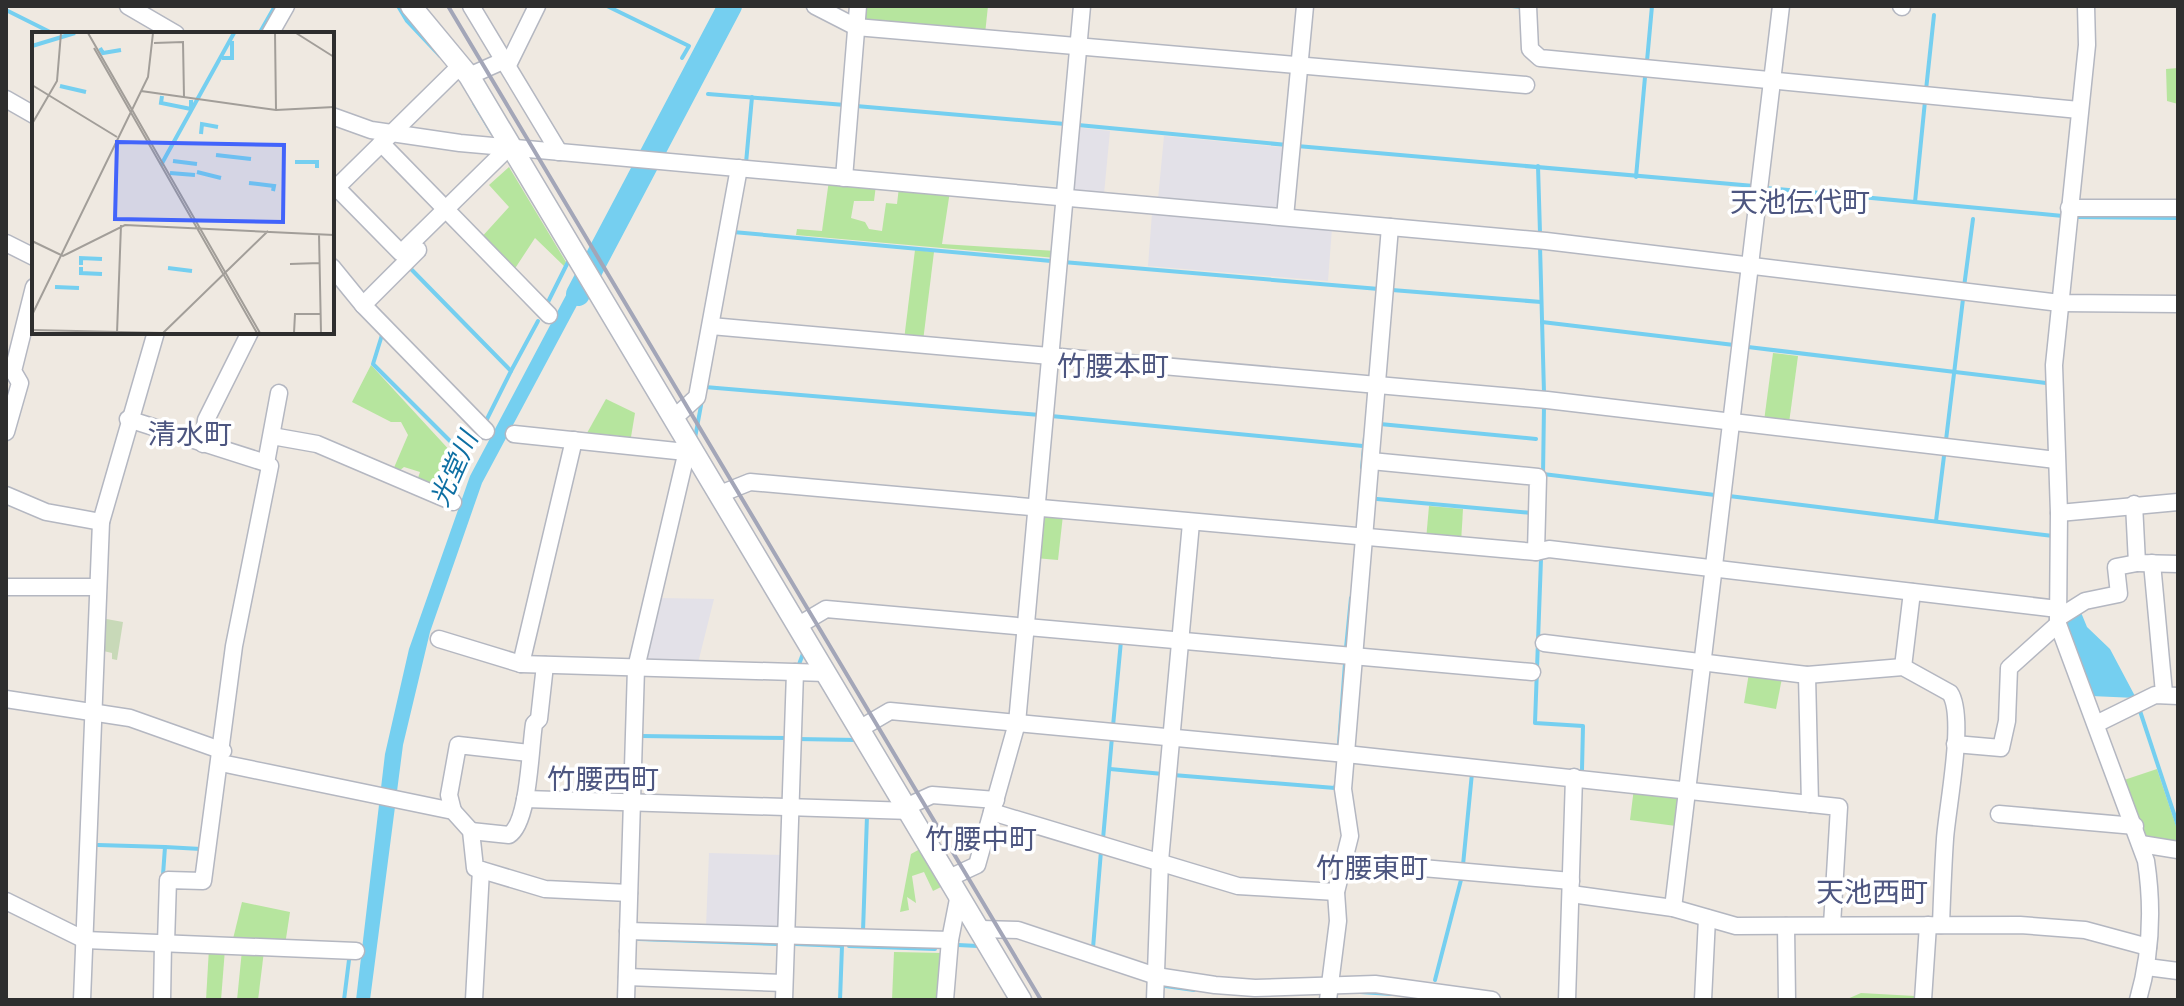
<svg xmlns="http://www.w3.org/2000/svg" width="2184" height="1006" font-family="'Titillium Web','Noto Sans JP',sans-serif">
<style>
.industrial{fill:#e3e1e8}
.green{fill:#b6e59e}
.cemetery{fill:#c8d9b8}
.water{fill:#75cff0}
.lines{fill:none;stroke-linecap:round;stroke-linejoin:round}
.stream{stroke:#75cff0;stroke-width:4}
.river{stroke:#75cff0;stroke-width:24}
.minor-casing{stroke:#b4b7c1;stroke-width:19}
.tertiary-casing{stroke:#b4b7c1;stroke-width:23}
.minor{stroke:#fff;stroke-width:16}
.tertiary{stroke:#fff;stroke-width:20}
.rail{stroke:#a3a6b8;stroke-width:4}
.labels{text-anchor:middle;stroke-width:7;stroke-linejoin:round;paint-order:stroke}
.water-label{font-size:26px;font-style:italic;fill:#0d6fa3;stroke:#fff}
.quarter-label{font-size:28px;fill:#4d5680;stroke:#fff}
.inset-river{fill:none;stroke:#75cff0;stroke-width:4}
.inset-road{fill:none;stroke:#a29e99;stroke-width:2}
.view{fill:#4264fb;fill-opacity:0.15;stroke:#4264fb;stroke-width:4}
.inset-edge{fill:none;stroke:#2e2e2e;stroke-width:4}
</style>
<rect width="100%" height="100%" fill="#efe9e1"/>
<!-- industrial -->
<g class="industrial">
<polygon points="1074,127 1110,131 1104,194 1068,191"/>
<polygon points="1164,136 1289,148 1283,211 1158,199"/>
<polygon points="1152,213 1332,228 1328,281 1148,266"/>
<polygon points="661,598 714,599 698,663 646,660"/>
<polygon points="709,853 785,855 779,929 706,927"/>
</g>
<!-- green -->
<g class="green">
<polygon points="862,6 988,6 985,34 863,23"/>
<polygon points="2178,68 2178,104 2167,101 2166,69"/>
<polygon points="509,167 566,262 564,266 535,238 512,273 479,240 509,207 489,185"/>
<polygon points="829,180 876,185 874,201 854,201 851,218 865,222 869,229 882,231 886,203 897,204 899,187 950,191 942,244 1056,251 1056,258 796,235 797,229 822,231"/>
<polygon points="915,250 934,252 923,341 904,340"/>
<polygon points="1773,353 1798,356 1789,423 1764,421"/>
<polygon points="371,365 453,454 461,471 453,492 446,495 417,481 420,472 404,467 399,471 393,470 408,435 401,422 391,422 352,402"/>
<polygon points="606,399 635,413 631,437 587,433"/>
<polygon points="1429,506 1463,509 1461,543 1426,540"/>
<polygon points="1063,515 1058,560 1035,558 1039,516"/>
<polygon points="1749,673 1782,678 1776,709 1744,703"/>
<polygon points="2157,769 2178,832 2178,845 2147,841 2124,780"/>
<polygon points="1634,788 1674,793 1680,800 1676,826 1630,820"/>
<polygon points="920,849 943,886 933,891 924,872 912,876 916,903 907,897 909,910 900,912 911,854"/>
<polygon points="242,902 290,912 285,945 232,943"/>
<polygon points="209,948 225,949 221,1000 206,1000"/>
<polygon points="242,950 264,951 258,1000 237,1000"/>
<polygon points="894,952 943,953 939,1000 892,1000"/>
<polygon points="1861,993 1915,996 1919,1000 1845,1000"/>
</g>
<!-- cemetery -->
<polygon class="cemetery" points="101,618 123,622 117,660 112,659 112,653 99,650"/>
<!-- water -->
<g class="water">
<polygon points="581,267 590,281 482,483 430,632 403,745 370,1000 356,1000 385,754 409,649 470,476"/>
<polygon points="2080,610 2087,627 2110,649 2136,698 2091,696 2067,632 2067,619"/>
</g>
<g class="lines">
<!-- stream -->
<g class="stream">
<polyline points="398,6 407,21 440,56"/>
<polyline points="607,6 689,46 682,58"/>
<polyline points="1512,6 1523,7"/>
<polyline points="6,10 54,34"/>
<polyline points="259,34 275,6"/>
<polyline points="1647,61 1652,6"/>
<polyline points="692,63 697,66"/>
<polyline points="685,88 692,93"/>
<polyline points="1926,90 1934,15"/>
<polyline points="708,94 845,105"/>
<polyline points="474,103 492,133"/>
<polyline points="856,106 1065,124"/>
<polyline points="1078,125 1287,145"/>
<polyline points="1297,146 1754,186"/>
<polyline points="746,163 752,97"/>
<polyline points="1538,166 1540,233"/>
<polyline points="1636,177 1645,77"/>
<polyline points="1766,188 2063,216"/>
<polyline points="1915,202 1925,101"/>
<polyline points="2075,217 2178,218"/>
<polyline points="733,232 1051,261"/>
<polyline points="1540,246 1544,393"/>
<polyline points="1063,262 1379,289"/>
<polyline points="411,269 511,371 486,421"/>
<polyline points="1964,287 1973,219"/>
<polyline points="1392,290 1541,302"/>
<polyline points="547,304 569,260"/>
<polyline points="1542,322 1734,345"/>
<polyline points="382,335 373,364 465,456"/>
<polyline points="1748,347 2046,383"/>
<polyline points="511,371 538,321"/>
<polyline points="705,387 1040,415"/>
<polyline points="1051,416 1363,446"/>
<polyline points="1380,424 1536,439"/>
<polyline points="695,438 702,400"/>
<polyline points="1946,440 1963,299"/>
<polyline points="1362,468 1365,437"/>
<polyline points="1543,474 1715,495"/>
<polyline points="1543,476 1544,406"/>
<polyline points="1729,496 2053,536 2053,539"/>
<polyline points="1377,499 1532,513"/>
<polyline points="1936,521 1944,456"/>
<polyline points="1541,559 1535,723 1583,726 1582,770"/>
<polyline points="1346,648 1351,598"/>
<polyline points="798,667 804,651"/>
<polyline points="2140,711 2178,826"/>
<polyline points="1113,726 1121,641"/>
<polyline points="641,736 788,738"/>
<polyline points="797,739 857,740"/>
<polyline points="1339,744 1345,663"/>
<polyline points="1110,769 1163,774"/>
<polyline points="1173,775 1335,788 1336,784"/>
<polyline points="1103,839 1112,737"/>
<polyline points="98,845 165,847 163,875"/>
<polyline points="165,847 201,849"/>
<polyline points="1463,865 1472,773"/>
<polyline points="863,931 867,816"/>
<polyline points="639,939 777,944"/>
<polyline points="796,944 842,946"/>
<polyline points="958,945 978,946"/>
<polyline points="849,946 935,949"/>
<polyline points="1093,948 1101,851"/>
<polyline points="1435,980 1462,876"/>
<polyline points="1165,986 1194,990"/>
<polyline points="1360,992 1391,994"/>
<polyline points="344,1000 349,960"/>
<polyline points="840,1000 842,946"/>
</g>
<!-- river -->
<polyline class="river" points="578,294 730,6"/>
<defs>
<g id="minor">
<polyline points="128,6 176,34"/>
<polyline points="471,6 559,152"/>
<polyline points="815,6 856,27 1526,85"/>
<polyline points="1528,6 1530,49 1540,58 2079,110"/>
<polyline points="1901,6 1902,7"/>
<path d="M2086,6L2087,45L2054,365L2059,513L2058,624L2146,861C2153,907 2151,955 2138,1000"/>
<polyline points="270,34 286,6"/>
<polyline points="508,65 537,6"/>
<polyline points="469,76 505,60"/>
<polyline points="6,99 34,115"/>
<polyline points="332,116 371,130 460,143 1546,241 2060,303 2178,304"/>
<polyline points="381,143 549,315"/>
<polyline points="844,178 858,6"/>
<polyline points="336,187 401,253 508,148"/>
<polyline points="332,192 460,66"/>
<polyline points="2069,208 2178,208"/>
<polyline points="1285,217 1305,6"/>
<polyline points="6,243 34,257"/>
<polyline points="332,267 363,305 486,431"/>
<polyline points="363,305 418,250"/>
<polyline points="711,326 1547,400 2056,460"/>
<polyline points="674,418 697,397 739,168"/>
<polyline points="128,419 266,463"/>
<polyline points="6,432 20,383 13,371 34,287"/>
<polyline points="514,434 686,452"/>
<polyline points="272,436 317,444 453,502"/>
<polyline points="203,444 206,420 250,332"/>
<polyline points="1371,461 1538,477 1536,552"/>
<polyline points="720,494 750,482 1536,552 1549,549 2058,609"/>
<polyline points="6,495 46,512 101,522"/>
<polyline points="2134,504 2137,563 2178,564"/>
<polyline points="2059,513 2178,502"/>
<polyline points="2152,563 2164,693"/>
<polyline points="6,587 98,587"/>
<polyline points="2058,618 2085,601 2119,594 2116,567 2137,563"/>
<polyline points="799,625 826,609 1532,672"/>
<polyline points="439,639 521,664 826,673"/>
<path d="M1544,643L1807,675L1903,667L1950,693C1966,717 1947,808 1945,839C1943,868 1942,897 1941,925"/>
<polyline points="521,664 574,440"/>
<polyline points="1903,667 1912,592"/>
<polyline points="1807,675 1810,804"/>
<polyline points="6,699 130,718 223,751"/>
<polyline points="2096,724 2155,695 2178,696"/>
<polyline points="861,728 890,711 1346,754 1839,807 1832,925"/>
<polyline points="1955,744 2001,748 2007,721 2009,668 2058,624"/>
<polyline points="221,763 453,811 471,831 475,868 545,889 629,893"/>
<polyline points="525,799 911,811"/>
<polyline points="908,806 932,795 996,800"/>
<polyline points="453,811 449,795 458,745 529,753"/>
<polyline points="992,812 1238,886 1336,892"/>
<polyline points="1999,814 2135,826"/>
<path d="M471,831L509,835C529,823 530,749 534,724L539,719L545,665"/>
<polyline points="2141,844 2178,850"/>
<polyline points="1342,861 1571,881"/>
<polyline points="949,878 977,865 1017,723 1082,6"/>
<polyline points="1571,894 1673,908 1736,926 2020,925 2085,930 2148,947"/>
<polyline points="6,901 85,940 356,951"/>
<polyline points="1673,908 1781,6"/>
<polyline points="1786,926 1787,1000"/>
<polyline points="980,929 1018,930 1156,976 1215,985 1255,988 1375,984 1492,1000"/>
<polyline points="628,931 950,940"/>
<polyline points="166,943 168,880 203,881 234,646 270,466 266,463 279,393"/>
<polyline points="2147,967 2178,971"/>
<polyline points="627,977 784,983"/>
<polyline points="82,1000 101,522 156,332"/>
<polyline points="162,1000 163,943"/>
<polyline points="474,1000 481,870"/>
<polyline points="626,1000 636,668 689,442"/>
<polyline points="784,1000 795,672"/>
<polyline points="945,1000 950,940 959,894"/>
<polyline points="1155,1000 1160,861 1191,523"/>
<polyline points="1328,1000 1338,921 1336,892 1350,836 1343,789 1390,227"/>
<polyline points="1567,1000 1574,777"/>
<polyline points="1703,1000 1707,918"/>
<polyline points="1923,1000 1928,925"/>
</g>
<polyline id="tertiary" points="411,6 469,76 1021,1000"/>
</defs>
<!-- minor casing -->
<use href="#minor" class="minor-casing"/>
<!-- tertiary casing -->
<use href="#tertiary" class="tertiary-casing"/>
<!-- minor -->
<use href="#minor" class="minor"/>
<!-- tertiary -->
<use href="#tertiary" class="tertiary"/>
<!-- rail -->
<polyline class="rail" points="448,6 1041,1000"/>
</g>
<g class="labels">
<!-- water labels -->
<g class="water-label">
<text transform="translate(454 469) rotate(-66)" y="9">光堂川</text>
</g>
<!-- quarter labels -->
<g class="quarter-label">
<text x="1800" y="212">天池伝代町</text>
<text x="1113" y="376">竹腰本町</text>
<text x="190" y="444">清水町</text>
<text x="603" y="789">竹腰西町</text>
<text x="981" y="849">竹腰中町</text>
<text x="1372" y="878">竹腰東町</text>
<text x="1872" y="902">天池西町</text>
</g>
</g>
<!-- overview -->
<g transform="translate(32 32)">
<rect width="302" height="302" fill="#efe9e1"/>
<path class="inset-river" d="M0,14L43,1M68,16L71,21L89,18M190,26H200V9M28,54L54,60M130,64L129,71L159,77V68M169,102L170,92L186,95M184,123L219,127M141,129L165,132M263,130H285V136M129,133L202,1M165,140L189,146M138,141L163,143M217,151L242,154L241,159M49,233V226L70,227M49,235V241L70,242M136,236L160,239M23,255L47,256"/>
<path class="inset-road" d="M56,1L228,301M243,1L244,78M264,1L302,25M122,11L151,10L152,65M62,16L225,301M0,53L85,105M109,59L244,78L302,75M0,92L25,49L29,1M287,202L289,301M0,209L31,224L93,193L302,203M258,232L288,231M0,283L116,45L121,1M0,298L133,301M85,301L89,193M131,301L236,199M262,301L263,282H288"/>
<path class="view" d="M85,110L252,113L251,190L83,187Z"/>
<rect width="302" height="302" class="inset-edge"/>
</g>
<!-- border -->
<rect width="2184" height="1006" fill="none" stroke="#2e2e2e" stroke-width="16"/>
</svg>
